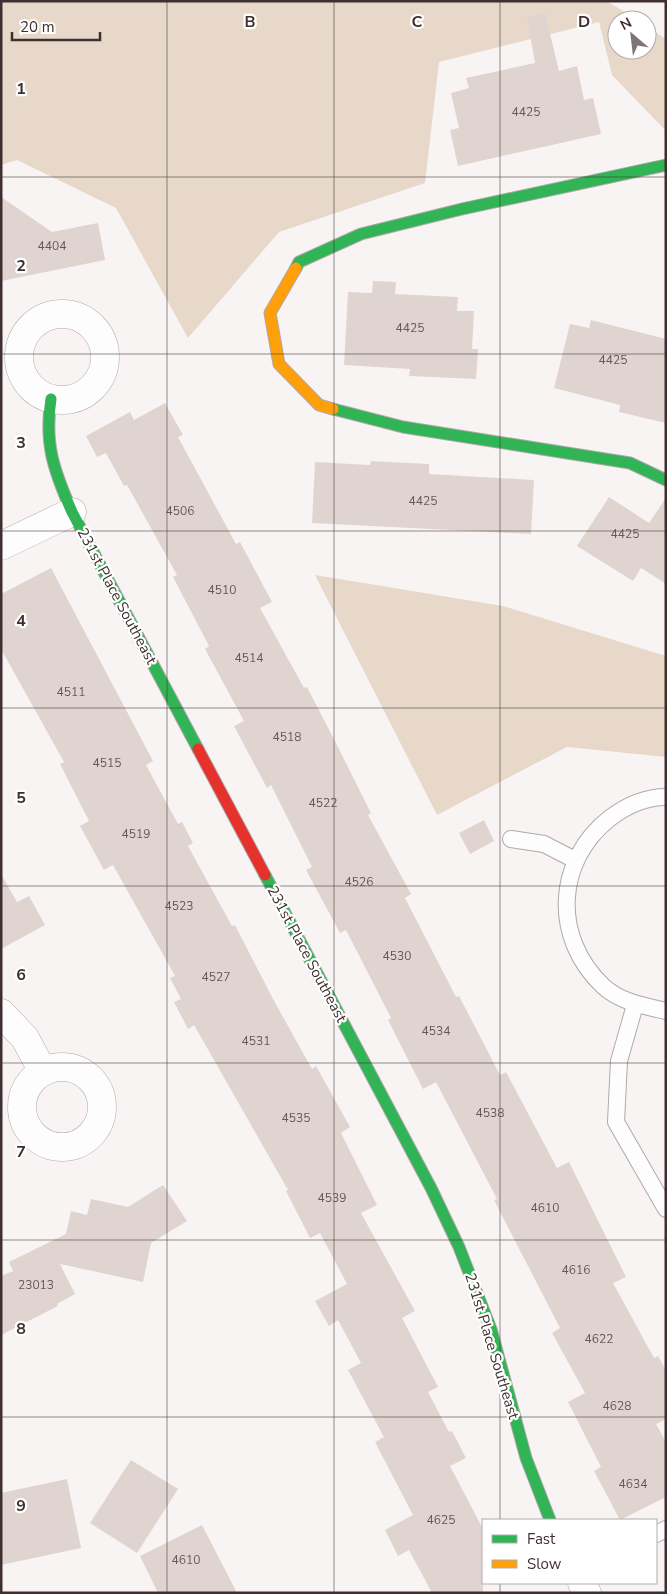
<svg xmlns="http://www.w3.org/2000/svg" width="667" height="1594" font-family="'Nunito Sans',sans-serif">
<style>
.green{fill:#e7d8ca}
.building{fill:#e0d4d0}
.lines{fill:none;stroke-linecap:round;stroke-linejoin:round}
.lane-casing{stroke:#b1a8a9;stroke-width:18}
.street-casing{stroke:#b1a8a9;stroke-width:29}
.fast-casing{stroke:#b1a8a9;stroke-width:13}
.slow-casing{stroke:#b1a8a9;stroke-width:13}
.jam-casing{stroke:#b1a8a9;stroke-width:13}
.lane{stroke:#fefdfd;stroke-width:16}
.street{stroke:#fefdfd;stroke-width:28}
.fast{stroke:#30b455;stroke-width:11}
.slow{stroke:#ff9f0a;stroke-width:11}
.jam{stroke:#e5322d;stroke-width:11}
.grid{fill:none;stroke:#3f2f30;stroke-width:1;stroke-opacity:0.55}
.labels{text-anchor:middle;stroke-width:4.5;stroke-linejoin:round;paint-order:stroke}
.number-label{font-size:12px;fill:#675858}
.street-label{font-size:15px;fill:#3f2f30;stroke:#fff}
.grid-label{font-size:16px;text-anchor:middle;font-weight:bold;fill:#3f2f30;stroke:#fff;stroke-width:4.5;stroke-linejoin:round;paint-order:stroke}
</style>
<rect width="100%" height="100%" fill="#f9f4f4"/>
<!-- green -->
<g class="green">
<polygon points="1,1 607,1 637,20 617,20 617,50 647,50 647,27 666,39 666,131 612,75 599,22 439,62 425,183 279,232 188,338 116,208 17,160 1,165"/>
<polygon points="315,575 503,606 666,656 666,757 567,747 437,815"/>
</g>
<!-- building -->
<g class="building">
<polygon points="545,13 559,71 577,66 584,100 593,98 601,134 458,166 450,130 459,128 451,93 469,88 466,78 535,63 527,17"/>
<polygon points="1,197 52,232 98,223 105,260 1,281"/>
<polygon points="373,281 396,282 395,294 458,297 457,311 474,311 472,349 478,349 476,379 409,376 410,369 344,365 348,292 372,293"/>
<polygon points="591,320 666,339 666,423 619,412 620,405 554,388 570,324 589,328"/>
<polygon points="165,403 183,435 178,437 236,544 240,542 272,602 260,608 304,688 307,687 339,749 371,813 368,815 411,894 405,898 456,997 459,996 500,1075 506,1072 557,1168 569,1162 626,1277 613,1283 654,1358 658,1356 666,1370 666,1419 656,1424 666,1442 666,1497 620,1520 594,1471 601,1467 568,1402 585,1393 552,1333 560,1328 494,1200 497,1199 436,1082 423,1089 388,1020 391,1018 346,930 340,933 306,870 312,867 271,785 267,788 234,726 244,721 205,649 209,646 173,577 177,575 127,485 124,486 106,453 97,457 86,436 130,412 134,420"/>
<polygon points="371,461 429,464 429,474 534,480 531,534 312,523 315,462 370,465"/>
<polygon points="609,497 649,523 666,498 666,584 641,568 633,581 577,546"/>
<polygon points="51,568 153,761 146,765 178,824 182,822 193,843 188,846 232,926 235,925 273,999 312,1069 316,1066 350,1127 341,1133 377,1205 361,1213 415,1311 402,1318 438,1387 428,1392 449,1432 452,1431 466,1458 450,1466 483,1529 483,1593 432,1593 409,1550 398,1556 385,1530 413,1515 375,1442 384,1437 348,1370 361,1363 338,1320 329,1326 315,1301 347,1284 320,1233 310,1238 286,1191 288,1190 194,1025 188,1029 174,1002 181,999 170,978 175,976 113,865 104,870 80,826 89,821 60,764 64,762 1,649 1,594"/>
<polygon points="484,820 494,841 470,854 459,833"/>
<polygon points="1,874 17,902 29,896 45,925 1,949"/>
<polygon points="163,1185 187,1221 151,1243 143,1282 60,1264 75,1294 57,1304 58,1306 1,1335 1,1276 13,1271 9,1262 66,1234 71,1211 87,1215 91,1199 128,1207"/>
<polygon points="131,1460 178,1489 137,1553 90,1523"/>
<polygon points="67,1479 81,1548 1,1565 1,1493"/>
<polygon points="202,1525 237,1593 158,1593 140,1556"/>
</g>
<g class="lines">
<defs>
<g id="lane">
<path d="M666,797C646,797 626,806 610,818C555,861 552,938 603,986C620,1002 644,1006 666,1011"/>
<polyline points="511,839 544,844 575,860"/>
<polyline points="635,1005 619,1061 616,1122 666,1209"/>
<polyline points="656,1534 666,1529"/>
</g>
<g id="street">
<circle cx="62" cy="357" r="43"/>
<polyline points="1,546 72,512"/>
<polyline points="1,1013 25,1038 43,1072"/>
<circle cx="62" cy="1107" r="40"/>
<polyline points="582,1583 587,1593"/>
</g>
<g id="fast">
<polyline points="296,268 299,262 361,234 462,209 666,165"/>
<path d="M51,399C44,444 54,471 72,512L198,749"/>
<polyline points="333,409 403,427 630,463 666,480"/>
<polyline points="265,875 431,1188 459,1247 491,1329 526,1458 550,1520"/>
</g>
<polyline id="slow" points="296,268 270,313 279,364 319,405 333,409"/>
<polyline id="jam" points="198,749 265,875"/>
</defs>
<!-- lane casing -->
<use href="#lane" class="lane-casing"/>
<!-- street casing -->
<use href="#street" class="street-casing"/>
<!-- fast casing -->
<use href="#fast" class="fast-casing"/>
<!-- slow casing -->
<use href="#slow" class="slow-casing"/>
<!-- jam casing -->
<use href="#jam" class="jam-casing"/>
<!-- lane -->
<use href="#lane" class="lane"/>
<!-- street -->
<use href="#street" class="street"/>
<!-- fast -->
<use href="#fast" class="fast"/>
<!-- slow -->
<use href="#slow" class="slow"/>
<!-- jam -->
<use href="#jam" class="jam"/>
</g>
<!-- grid -->
<path class="grid" d="M167,1V1593M334,1V1593M500,1V1520M1,177H666M1,354H666M1,531H666M1,708H666M1,886H666M1,1063H666M1,1240H666M1,1417H666M500,1583V1593"/>
<g class="labels">
<!-- number labels -->
<g class="number-label">
<text x="526" y="116">4425</text>
<text x="52" y="250">4404</text>
<text x="410" y="332">4425</text>
<text x="613" y="364">4425</text>
<text x="423" y="505">4425</text>
<text x="180" y="515">4506</text>
<text x="625" y="538">4425</text>
<text x="222" y="594">4510</text>
<text x="249" y="662">4514</text>
<text x="71" y="696">4511</text>
<text x="287" y="741">4518</text>
<text x="107" y="767">4515</text>
<text x="323" y="807">4522</text>
<text x="136" y="838">4519</text>
<text x="359" y="886">4526</text>
<text x="179" y="910">4523</text>
<text x="397" y="960">4530</text>
<text x="216" y="981">4527</text>
<text x="436" y="1035">4534</text>
<text x="256" y="1045">4531</text>
<text x="490" y="1117">4538</text>
<text x="296" y="1122">4535</text>
<text x="332" y="1202">4539</text>
<text x="545" y="1212">4610</text>
<text x="576" y="1274">4616</text>
<text x="36" y="1289">23013</text>
<text x="599" y="1343">4622</text>
<text x="617" y="1410">4628</text>
<text x="633" y="1488">4634</text>
<text x="441" y="1524">4625</text>
<text x="186" y="1564">4610</text>
</g>
<!-- street labels -->
<g class="street-label">
<text transform="translate(117 596) rotate(62)" y="5">231st Place Southeast</text>
<text transform="translate(307 954) rotate(62)" y="5">231st Place Southeast</text>
<text transform="translate(492 1346) rotate(73)" y="5">231st Place Southeast</text>
</g>
</g>
<g class="grid-label">
<text x="250" y="27">B</text>
<text x="417" y="27">C</text>
<text x="584" y="27">D</text>
<text x="21" y="94">1</text>
<text x="21" y="271">2</text>
<text x="21" y="448">3</text>
<text x="21" y="626">4</text>
<text x="21" y="803">5</text>
<text x="21" y="980">6</text>
<text x="21" y="1157">7</text>
<text x="21" y="1334">8</text>
<text x="21" y="1511">9</text>
</g>
<!-- border -->
<rect width="667" height="1594" fill="none" stroke="#3f2f30" stroke-width="5"/>
<!-- legend -->
<rect x="482" y="1519" width="175" height="65" fill="#ffffff" stroke="#b2acac"/>
<rect x="492" y="1535" width="25" height="8" fill="#30b455" stroke="#b2acac"/>
<text x="527" y="1544" font-size="15" fill="#3f2f30">Fast</text>
<rect x="492" y="1560" width="25" height="8" fill="#ff9f0a" stroke="#b2acac"/>
<text x="527" y="1569" font-size="15" fill="#3f2f30">Slow</text>
<!-- north arrow -->
<g transform="translate(632 35) rotate(332)"><circle r="24" fill="#ffffff" stroke="#b2acac"/>
<path d="M0-4L9 19L0 12L-9 19Z" fill="#807475"/>
<text y="-8" font-size="14" font-weight="bold" text-anchor="middle" fill="#3f2f30">N</text>
</g>
<!-- scale -->
<path d="M12 32v8h88v-8" fill="none" stroke="#3f2f30" stroke-width="2.5"/>
<text x="20" y="32" font-size="15" fill="#3f2f30" stroke="#ffffff" stroke-width="4" paint-order="stroke">20 m</text>
</svg>
